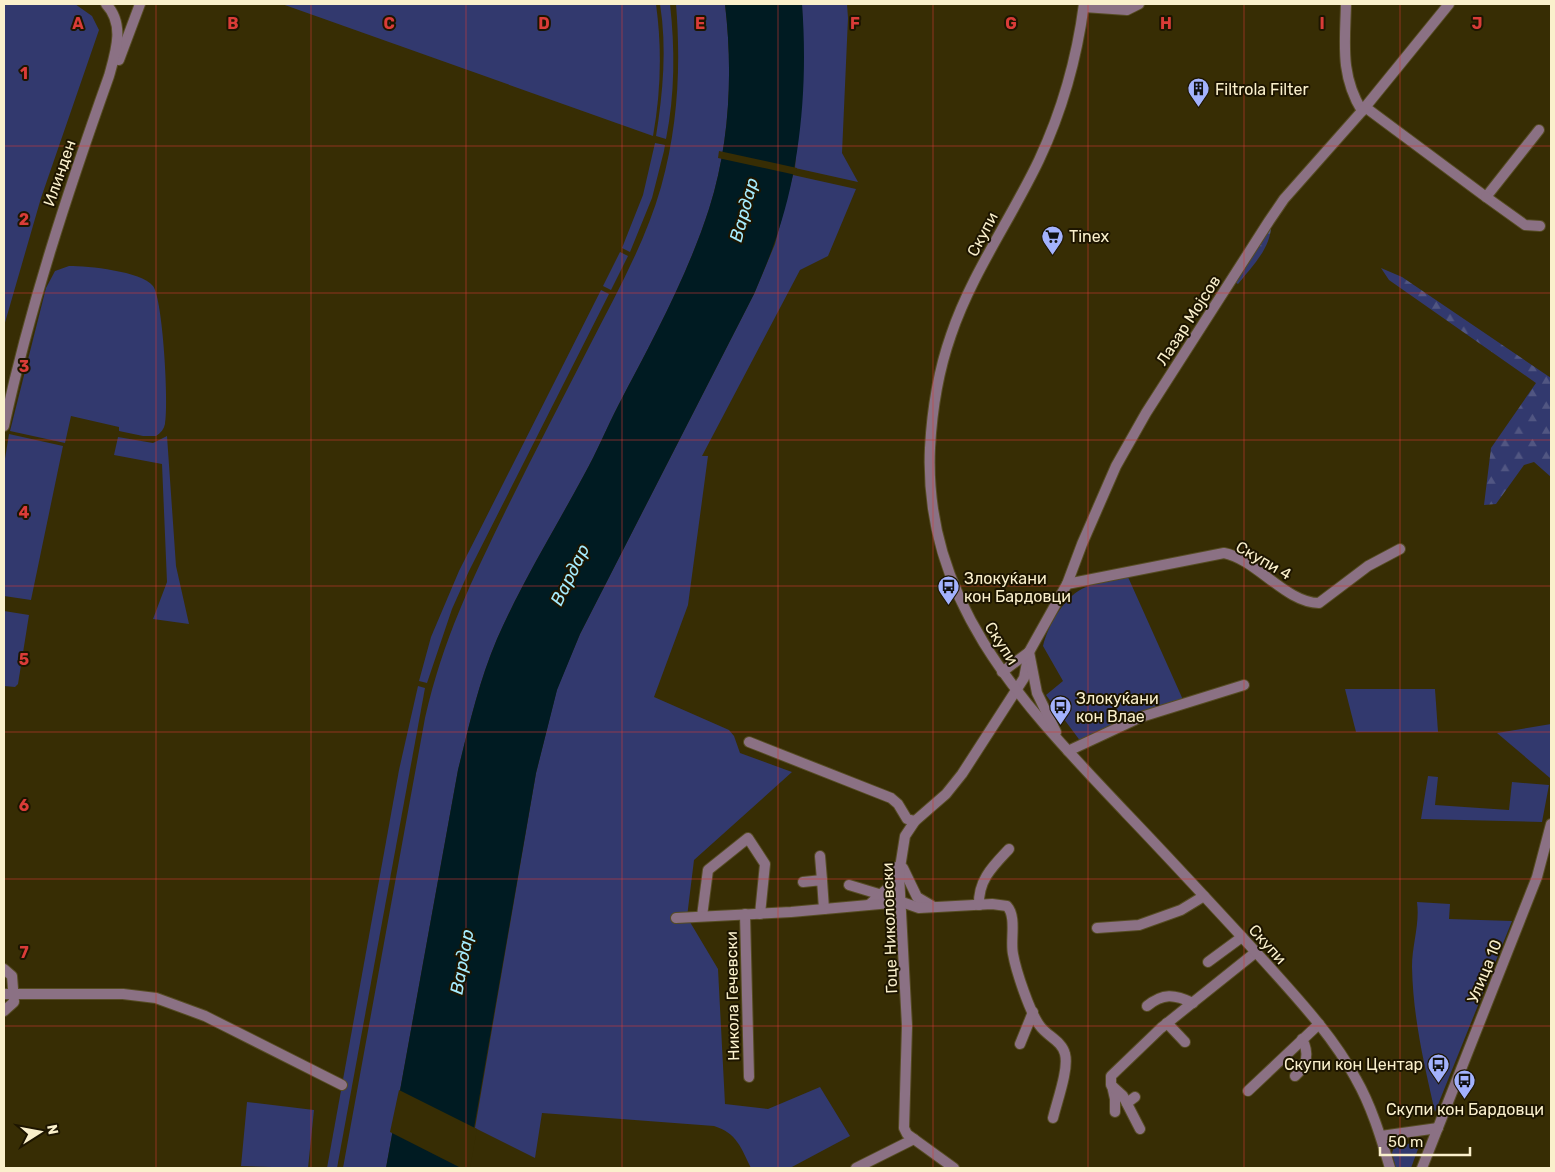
<svg xmlns="http://www.w3.org/2000/svg" width="1555" height="1172" font-family="Rubik,sans-serif">
<style>
.green{fill:#32396e}
.forest{fill:url(#forest-firs)}
.water{fill:#001b22}
.pier{fill:#372d04}
.lines{fill:none;stroke-linecap:round;stroke-linejoin:round}
.minor-casing{stroke:#564c24;stroke-width:12}
.tertiary-casing{stroke:#564c24;stroke-width:12}
.minor{stroke:#8b7184;stroke-width:10}
.tertiary{stroke:#8b7184;stroke-width:10}
.grid{fill:none;stroke:#da3c38;stroke-width:1;stroke-opacity:0.55}
.labels{text-anchor:middle;stroke-width:4;stroke-linejoin:round;paint-order:stroke}
.poi-label{font-size:16px;fill:#faf0cc;stroke:#1d1500;text-anchor:start}
.street-label{font-size:16px;fill:#faf0cc;stroke:#1d1500}
.water-label{font-size:18px;font-style:italic;fill:#a6ecfe;stroke:#1d1500}
.grid-label{font-size:16px;text-anchor:middle;font-weight:bold;fill:#da3c38;stroke:#1d1500;stroke-width:4;stroke-linejoin:round;paint-order:stroke}
</style>
<defs>
<pattern id="forest-firs" width="22" height="20" patternUnits="userSpaceOnUse" patternTransform="scale(1.25)"><rect width="22" height="20" fill="#32396e"/><path d="M5 1l3.5 6h-7zM16 11l3.5 6h-7z" fill="#515682"/></pattern>
</defs>
<rect width="100%" height="100%" fill="#372d04"/>
<!-- green -->
<g class="green">
<polygon points="4,4 75,4 92,16 99,30 41,198 4,326"/>
<path d="M282,4H656C662,48 661,92 653,136Z"/>
<path d="M660,4H670C675,48 675,95 666,139L656,136C663,92 667,48 660,4Z"/>
<path d="M676,4H725C733,71 730,144 709,209C687,277 652,341 619,404C607,427 597,452 584,475C555,529 522,582 497,639C479,681 469,726 458,770L386,1168H343L425,718C443,639 471,582 506,510C533,455 562,400 590,345C616,294 645,243 661,187C678,127 681,66 676,4Z"/>
<polygon points="802,4 847,4 848,18 842,153 858,182 795,168 803,59"/>
<polygon points="655,143 665,145 664,151 652,198 630,252 622,248 643,195"/>
<path d="M793,175L856,189L828,256L800,270L702,456H708L688,605L654,697L729,730L734,736L740,753L792,772L694,860L687,917L718,969L725,1104L768,1109L820,1087L850,1136L790,1168H751C741,1148 737,1133 714,1126L542,1113L535,1158L475,1128L536,773L557,689L580,634L754,294L775,244Z"/>
<polygon points="620,252 628,256 611,290 603,286"/>
<path d="M69,266C88,266 141,271 153,286C163,299 169,406 165,424C164,429 161,433 156,436H143L119,431V427L71,416L65,443L10,431L46,288L55,271Z"/>
<polygon points="601,290 609,294 469,571 452,609 427,683 419,681 431,637 459,571"/>
<polygon points="9,434 63,446 31,600 4,596 4,465"/>
<polygon points="167,436 176,566 189,624 153,619 167,582 162,464 114,455 118,437 153,443"/>
<path d="M1128,577L1184,702L1084,746L1046,695L1063,681L1043,646C1048,625 1065,595 1086,587C1099,581 1115,580 1128,577Z"/>
<polygon points="4,611 29,615 18,684 15,687 4,686"/>
<polygon points="418,686 425,688 337,1168 327,1168 399,770"/>
<polygon points="1345,689 1435,689 1438,732 1356,732"/>
<polygon points="1551,724 1550,778 1497,733"/>
<polygon points="1428,776 1438,777 1435,805 1509,810 1512,782 1549,785 1542,822 1421,819"/>
<path d="M1417,902L1450,904L1449,919L1512,921L1435,1112C1424,1064 1413,1017 1412,967C1412,945 1420,924 1417,902Z"/>
<polygon points="247,1102 314,1110 308,1168 241,1166"/>
<polygon points="1421,1141 1411,1168 1396,1168 1392,1153 1394,1147"/>
</g>
<!-- forest -->
<g class="forest">
<path d="M1271,218C1274,245 1254,264 1238,284L1231,280Z"/>
<polygon points="1381,268 1402,277 1551,378 1551,477 1534,462 1524,465 1496,504 1484,505 1491,448 1536,383 1389,280"/>
</g>
<!-- water -->
<path class="water" d="M725,4H802C808,83 801,170 774,244C768,261 761,277 754,294L580,634L557,690L536,773L467,1168H386L458,770C469,726 479,681 497,639C522,582 555,529 584,475C597,452 607,427 619,404C652,341 687,277 709,209C730,144 733,71 725,4Z"/>
<!-- pier -->
<g class="pier">
<polygon points="719,151 797,168 796,175 718,158"/>
<polygon points="399,1090 477,1129 470,1168 461,1168 390,1132"/>
</g>
<g class="lines">
<defs>
<g id="minor">
<path d="M1346,4C1345,44 1340,75 1362,111"/>
<polyline points="1084,7 1127,10 1139,4"/>
<polyline points="1365,107 1486,197 1539,130"/>
<polyline points="1486,197 1525,225 1540,226"/>
<path d="M1067,584L1224,553C1256,559 1286,603 1319,603L1368,566L1400,549"/>
<polyline points="749,742 891,798 898,804 907,819 915,821"/>
<polyline points="1068,751 1141,717 1244,685"/>
<polyline points="820,856 822,880"/>
<polyline points="903,868 917,897 934,907"/>
<polyline points="803,882 822,880 824,909"/>
<polyline points="849,885 882,895"/>
<polyline points="870,904 888,888 897,867"/>
<path d="M979,905C978,880 993,866 1009,849"/>
<polyline points="745,914 749,1077"/>
<polyline points="702,916 708,870 748,838 765,864 760,914"/>
<path d="M676,918L791,912L902,902L919,908L992,904L1007,906C1017,917 1010,940 1013,954C1016,971 1030,1013 1040,1026C1047,1036 1062,1041 1065,1054C1069,1069 1057,1101 1053,1118"/>
<polyline points="1097,928 1139,925 1181,910 1204,896"/>
<polyline points="1208,962 1242,937"/>
<path d="M1147,1006C1163,993 1174,994 1193,1003"/>
<polyline points="1167,1023 1185,1042"/>
<polyline points="1020,1044 1033,1012"/>
<path d="M1295,1076C1307,1065 1310,1054 1302,1039"/>
<polyline points="1112,1086 1115,1099 1115,1112"/>
<polyline points="1248,1091 1319,1024"/>
<polyline points="1127,1103 1135,1097"/>
<polyline points="1140,1129 1123,1096 1111,1085 1111,1076 1161,1028 1256,952"/>
<polyline points="856,1168 914,1139"/>
<polyline points="954,1168 907,1134 904,1128 907,1026 899,874 905,836 915,821 946,794 962,774 1024,678 1029,652 1067,584 1082,544 1116,466 1146,413 1269,221 1284,199 1362,111 1449,4"/>
</g>
<g id="tertiary">
<path d="M1084,4C1077,57 1062,111 1039,160C1011,219 972,273 951,335C938,372 932,410 930,448C923,605 1027,708 1126,813C1173,862 1219,912 1265,962C1298,999 1333,1036 1356,1079C1372,1107 1381,1138 1390,1168"/>
<polyline points="119,60 140,4"/>
<path d="M4,426C30,306 68,191 109,76C116,51 125,24 106,4"/>
<polyline points="1029,652 1037,693 1056,732"/>
<polyline points="1002,672 1029,652"/>
<polyline points="4,969 12,976 14,1002 4,1011"/>
<polyline points="4,994 123,994 156,998 205,1016 342,1085"/>
<polyline points="1381,1136 1438,1128"/>
<polyline points="1422,1168 1537,877 1551,824"/>
</g>
</defs>
<!-- minor casing -->
<use href="#minor" class="minor-casing"/>
<!-- tertiary casing -->
<use href="#tertiary" class="tertiary-casing"/>
<!-- minor -->
<use href="#minor" class="minor"/>
<!-- tertiary -->
<use href="#tertiary" class="tertiary"/>
</g>
<!-- grid -->
<path class="grid" d="M156,4V1168M311,4V1168M466,4V1168M622,4V1168M778,4V1168M933,4V1168M1088,4V1168M1244,4V1168M1400,4V1168M4,146H1551M4,293H1551M4,440H1551M4,586H1551M4,732H1551M4,879H1551M4,1026H1551"/>
<!-- icons -->
<defs>
<symbol id="building-pin" viewBox="-11 -11 22 30"><path d="M0 17L-7.5 6A9.5 9.5 0 1 1 7.5 6Z" fill="#a3b2fd" stroke="#1d1500"/><path d="M-4-6H4V6H1V3H-1V6H-4ZM-2.5-4.3h1.7v1.8h-1.7ZM.8-4.3h1.7v1.8H.8ZM-2.5-1h1.7V.8h-1.7ZM.8-1h1.7V.8H.8Z" fill="#111"/></symbol>
<symbol id="supermarket-pin" viewBox="-11 -11 22 30"><path d="M0 17L-7.5 6A9.5 9.5 0 1 1 7.5 6Z" fill="#a3b2fd" stroke="#1d1500"/><path d="M-6-5.5h2.5l.6 2H6L4.5 2H-2.5L-4.4-4H-6ZM-1.5 3.2a1.3 1.3 0 1 0 .1 0ZM3 3.2a1.3 1.3 0 1 0 .1 0Z" fill="#111"/></symbol>
<symbol id="bus-pin" viewBox="-11 -11 22 30"><path d="M0 17L-7.5 6A9.5 9.5 0 1 1 7.5 6Z" fill="#a3b2fd" stroke="#1d1500"/><path d="M-5-6H5V4H4V6H2V4H-2V6H-4V4H-5ZM-3.5-4V0h7V-4ZM-3.5 1.2v1.5H-2V1.2ZM2 1.2v1.5H3.5V1.2Z" fill="#111"/></symbol>
</defs>
<g fill-rule="evenodd">
<use href="#building-pin" x="1186" y="76" width="25" height="34"/>
<use href="#supermarket-pin" x="1040" y="224" width="25" height="34"/>
<use href="#bus-pin" x="936" y="574" width="25" height="34"/>
<use href="#bus-pin" x="1048" y="694" width="25" height="34"/>
<use href="#bus-pin" x="1426" y="1052" width="25" height="34"/>
<use href="#bus-pin" x="1452" y="1068" width="25" height="34"/>
</g>
<g class="labels">
<!-- poi labels -->
<g class="poi-label">
<text x="1215" y="95">Filtrola Filter</text>
<text x="1069" y="242">Tinex</text>
<text x="964" y="584">Злокуќани<tspan x="964" dy="18">кон Бардовци</tspan></text>
<text x="1076" y="704">Злокуќани<tspan x="1076" dy="18">кон Влае</tspan></text>
<text x="1423" y="1070" text-anchor="end">Скупи кон Центар</text>
<text x="1465" y="1115" text-anchor="middle">Скупи кон Бардовци</text>
</g>
<!-- street labels -->
<g class="street-label">
<text transform="translate(59 173) rotate(-71)" y="6">Илинден</text>
<text transform="translate(982 234) rotate(-62)" y="6">Скупи</text>
<text transform="translate(1188 320) rotate(-57)" y="6">Лазар Мојсов</text>
<text transform="translate(1264 560) rotate(30)" y="6">Cкупи 4</text>
<text transform="translate(1002 643) rotate(57)" y="6">Скупи</text>
<text transform="translate(889 928) rotate(-92)" y="6">Гоце Николовски</text>
<text transform="translate(1268 944) rotate(48)" y="6">Скупи</text>
<text transform="translate(1484 971) rotate(-68)" y="6">Улица 10</text>
<text transform="translate(732 996) rotate(-91)" y="6">Никола Гечевски</text>
</g>
<!-- water labels -->
<g class="water-label">
<text transform="translate(744 210) rotate(-75)" y="6">Вардар</text>
<text transform="translate(570 575) rotate(-64)" y="6">Вардар</text>
<text transform="translate(462 962) rotate(-80)" y="6">Вардар</text>
</g>
</g>
<g class="grid-label">
<text x="78" y="29">A</text>
<text x="233" y="29">B</text>
<text x="389" y="29">C</text>
<text x="544" y="29">D</text>
<text x="700" y="29">E</text>
<text x="855" y="29">F</text>
<text x="1011" y="29">G</text>
<text x="1166" y="29">H</text>
<text x="1322" y="29">I</text>
<text x="1477" y="29">J</text>
<text x="24" y="79">1</text>
<text x="24" y="225">2</text>
<text x="24" y="372">3</text>
<text x="24" y="518">4</text>
<text x="24" y="665">5</text>
<text x="24" y="811">6</text>
<text x="24" y="958">7</text>
</g>
<!-- border -->
<rect width="1555" height="1172" fill="none" stroke="#faf0cc" stroke-width="10"/>
<!-- north arrow -->
<g transform="translate(40 1132) rotate(79)" stroke="#1d1500" stroke-width="4" paint-order="stroke">
<path d="M0-4L9 19L0 12L-9 19Z" fill="#faf0cc"/>
<text y="-8" font-size="14" font-weight="bold" text-anchor="middle" fill="#faf0cc">N</text>
</g>
<!-- scale -->
<path d="M1380 1147v8h90v-8" fill="none" stroke="#faf0cc" stroke-width="2.5"/>
<text x="1388" y="1147" font-size="15" fill="#faf0cc" stroke="#1d1500" stroke-width="4" paint-order="stroke">50 m</text>
</svg>
